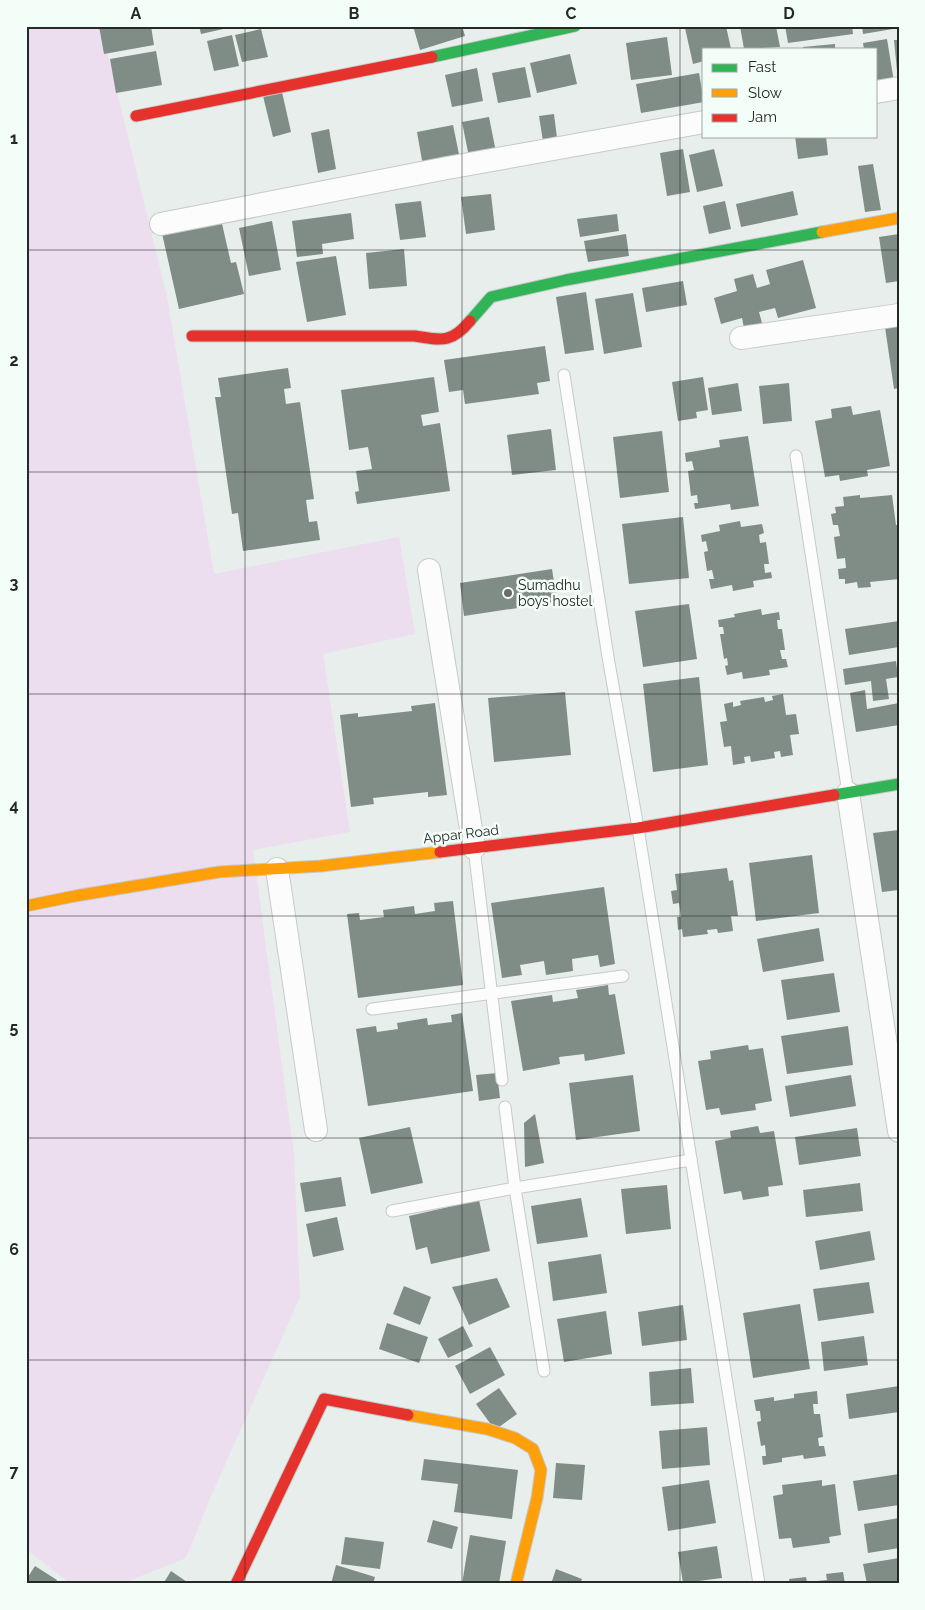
<svg xmlns="http://www.w3.org/2000/svg" width="925" height="1610" font-family="Raleway,sans-serif">
<style>
.green{fill:#ecddef}
.building{fill:#808c86}
.lines{fill:none;stroke-linecap:round;stroke-linejoin:round}
.lane-casing{stroke:#c6cac8;stroke-width:13}
.street-casing{stroke:#c6cac8;stroke-width:24}
.fast-casing{stroke:#c6cac8;stroke-width:13}
.slow-casing{stroke:#c6cac8;stroke-width:13}
.jam-casing{stroke:#c6cac8;stroke-width:13}
.lane{stroke:#fcfcfc;stroke-width:11}
.street{stroke:#fcfcfc;stroke-width:22}
.fast{stroke:#30b455;stroke-width:11}
.slow{stroke:#ff9f0a;stroke-width:11}
.jam{stroke:#e5322d;stroke-width:11}
.grid{fill:none;stroke:#242826;stroke-width:1;stroke-opacity:0.55}
.poi-dot{fill:#696d6b;stroke:#f3fef8;stroke-width:2}
.labels{text-anchor:middle;stroke-width:5;stroke-linejoin:round;paint-order:stroke}
.poi-label{font-size:14px;fill:#242826;stroke:#f3fef8;text-anchor:start}
.street-label{font-size:14px;fill:#242826;stroke:#f3fef8}
.neatline{fill:none;stroke:#242826;stroke-width:2}
.grid-label{font-size:16px;text-anchor:middle;font-weight:bold;fill:#242826}
</style>
<rect width="100%" height="100%" fill="#e8eeeb"/>
<!-- green -->
<polygon class="green" points="26,26 101,26 167,297 214,574 399,537 415,634 323,654 350,832 253,850 294,1155 300,1297 211,1496 186,1558 121,1584 71,1584 26,1549"/>
<!-- building -->
<g class="building">
<polygon points="99,26 151,26 154,45 104,54"/>
<polygon points="199,26 232,26 232,27 201,34"/>
<polygon points="413,26 462,26 465,36 420,50"/>
<polygon points="693,26 726,26 731,49 704,49 704,61 693,64 685,28"/>
<polygon points="740,26 776,26 780,47 744,49"/>
<polygon points="785,26 852,26 853,34 788,43"/>
<polygon points="862,26 899,26 899,28 863,34"/>
<polygon points="261,29 268,57 242,62 235,35"/>
<polygon points="232,35 239,66 214,71 207,41"/>
<polygon points="667,37 672,75 631,80 626,43"/>
<polygon points="887,39 894,82 876,85 876,49 864,49 863,43"/>
<polygon points="894,40 899,40 899,71 897,71"/>
<polygon points="835,44 835,49 803,49 803,47"/>
<polygon points="156,51 162,85 116,93 110,59"/>
<polygon points="570,54 577,84 537,93 530,63"/>
<polygon points="525,67 531,97 498,103 492,73"/>
<polygon points="477,68 483,101 452,107 445,75"/>
<polygon points="699,73 704,102 641,113 636,84"/>
<polygon points="282,92 291,132 273,137 263,96"/>
<polygon points="554,114 558,146 544,148 539,116"/>
<polygon points="489,117 496,152 469,157 462,122"/>
<polygon points="453,125 460,159 423,166 417,132"/>
<polygon points="329,129 336,169 318,173 311,133"/>
<polygon points="795,136 826,136 828,155 798,159"/>
<polygon points="683,149 690,192 667,196 660,153"/>
<polygon points="714,149 723,186 697,192 689,155"/>
<polygon points="873,164 881,210 865,212 858,166"/>
<polygon points="793,191 798,215 741,227 736,204"/>
<polygon points="491,194 495,230 466,234 461,197"/>
<polygon points="421,201 426,237 400,240 395,204"/>
<polygon points="725,201 731,229 709,234 703,206"/>
<polygon points="351,213 354,239 322,244 323,254 297,257 292,221"/>
<polygon points="617,214 619,231 580,237 577,219"/>
<polygon points="220,215 231,263 236,262 244,294 179,309 161,229"/>
<polygon points="272,221 281,270 249,276 239,228"/>
<polygon points="626,234 629,256 588,262 584,241"/>
<polygon points="899,234 899,281 886,283 879,237"/>
<polygon points="404,249 407,286 369,289 366,253"/>
<polygon points="336,256 346,315 307,322 296,262"/>
<polygon points="803,260 816,308 778,318 775,308 759,312 762,323 744,328 742,318 721,324 714,298 737,291 734,279 753,274 757,288 770,284 766,270"/>
<polygon points="683,281 687,305 646,312 642,288"/>
<polygon points="586,292 594,350 565,354 556,297"/>
<polygon points="633,293 642,347 604,354 595,299"/>
<polygon points="899,325 899,388 894,389 885,327"/>
<polygon points="545,346 550,381 537,383 539,394 465,404 463,390 449,392 444,360"/>
<polygon points="288,368 291,388 284,389 286,404 300,402 314,499 306,500 309,522 317,521 320,540 243,551 238,513 232,514 215,397 221,397 218,378"/>
<polygon points="434,377 439,412 421,415 423,426 440,423 450,491 357,504 355,492 359,491 356,471 372,469 368,447 349,450 341,390"/>
<polygon points="703,377 708,410 696,412 697,418 678,421 672,382"/>
<polygon points="738,383 742,411 712,415 708,388"/>
<polygon points="789,383 792,421 763,424 759,386"/>
<polygon points="851,406 853,415 880,410 890,466 867,470 868,476 840,481 839,475 825,477 815,421 832,418 831,409"/>
<polygon points="551,429 556,470 512,475 507,435"/>
<polygon points="662,431 669,492 620,498 613,437"/>
<polygon points="748,436 759,506 731,510 730,504 695,509 694,503 698,503 697,495 691,496 688,471 694,470 692,461 686,462 685,453 720,447 719,440"/>
<polygon points="860,495 860,498 892,495 896,525 899,525 899,579 870,582 871,587 858,588 857,582 845,584 845,579 839,579 838,569 846,568 845,558 837,559 834,537 840,536 838,525 833,525 831,514 836,513 835,507 844,506 843,497"/>
<polygon points="683,517 689,578 629,584 622,524"/>
<polygon points="740,521 741,527 762,524 764,533 759,535 760,543 766,542 769,564 764,564 765,573 771,572 772,578 753,581 754,587 733,591 732,585 711,589 709,579 714,579 712,570 707,571 704,552 708,551 706,541 702,542 701,535 720,531 719,525"/>
<polygon points="552,569 557,602 464,616 460,583"/>
<polygon points="689,604 697,659 643,667 635,611"/>
<polygon points="761,609 762,615 779,612 780,620 777,620 778,629 782,629 785,650 780,650 782,659 786,659 788,667 769,670 770,675 743,679 742,672 727,675 725,666 728,665 727,658 724,659 720,634 724,634 723,627 719,627 718,620 735,617 734,614"/>
<polygon points="899,621 899,647 849,655 845,629"/>
<polygon points="896,661 898,677 886,679 889,699 873,701 871,681 845,685 843,669"/>
<polygon points="699,677 708,765 653,772 643,684"/>
<polygon points="865,690 867,709 899,703 899,725 856,732 850,693"/>
<polygon points="565,692 571,755 494,762 488,698"/>
<polygon points="783,694 786,715 796,714 799,734 790,735 793,755 781,757 780,751 774,752 775,758 751,762 750,756 744,757 745,763 733,765 731,746 724,747 720,722 727,721 724,704 733,702 733,707 741,705 740,701 764,697 765,702 773,700 772,696"/>
<polygon points="435,703 447,795 428,797 428,792 373,798 374,804 351,807 340,715 358,713 358,717 412,711 411,706"/>
<polygon points="899,830 899,890 882,892 873,833"/>
<polygon points="812,855 819,913 756,921 749,863"/>
<polygon points="727,868 729,881 733,880 738,916 731,916 733,931 718,933 717,929 707,930 708,934 683,937 682,929 678,930 677,917 681,917 679,903 673,904 671,891 677,890 675,874"/>
<polygon points="604,887 615,964 600,967 598,955 572,959 573,971 546,975 544,961 520,965 522,975 502,978 491,903"/>
<polygon points="453,901 463,985 358,998 347,914 359,913 360,920 384,917 383,910 414,906 415,914 435,911 434,903"/>
<polygon points="819,928 824,961 763,972 757,939"/>
<polygon points="834,973 840,1012 787,1020 781,980"/>
<polygon points="608,985 609,995 615,994 625,1054 585,1061 584,1054 559,1057 560,1064 523,1071 511,1001 552,995 553,1002 578,998 576,990"/>
<polygon points="462,1013 473,1091 368,1106 356,1029 376,1026 377,1032 398,1029 397,1023 427,1018 428,1025 452,1022 451,1015"/>
<polygon points="848,1026 853,1065 787,1074 781,1036"/>
<polygon points="748,1045 749,1050 763,1048 772,1101 755,1104 756,1110 721,1115 719,1108 706,1110 698,1061 711,1059 710,1051"/>
<polygon points="497,1073 500,1098 479,1101 476,1075"/>
<polygon points="633,1075 640,1131 576,1140 569,1083"/>
<polygon points="851,1075 856,1106 790,1117 785,1086"/>
<polygon points="535,1114 544,1163 525,1167 524,1123"/>
<polygon points="758,1126 760,1133 774,1131 783,1185 768,1187 769,1196 743,1200 741,1191 724,1194 715,1141 731,1138 730,1131"/>
<polygon points="410,1127 423,1183 371,1194 359,1138"/>
<polygon points="857,1128 861,1156 799,1165 795,1137"/>
<polygon points="341,1177 346,1206 305,1212 300,1183"/>
<polygon points="860,1183 863,1211 806,1217 803,1190"/>
<polygon points="667,1185 671,1229 626,1234 621,1189"/>
<polygon points="581,1198 588,1237 537,1244 531,1206"/>
<polygon points="479,1200 490,1251 431,1264 427,1247 416,1250 409,1216"/>
<polygon points="337,1217 344,1250 313,1257 306,1224"/>
<polygon points="870,1231 875,1260 820,1270 815,1241"/>
<polygon points="601,1254 607,1293 553,1301 548,1262"/>
<polygon points="497,1278 510,1307 469,1325 452,1287"/>
<polygon points="869,1282 874,1313 818,1321 813,1289"/>
<polygon points="404,1286 431,1297 420,1325 393,1314"/>
<polygon points="800,1304 810,1369 753,1378 743,1313"/>
<polygon points="683,1305 687,1340 642,1346 638,1312"/>
<polygon points="606,1311 612,1354 564,1362 557,1319"/>
<polygon points="387,1323 428,1337 419,1363 379,1349"/>
<polygon points="463,1326 473,1346 448,1358 438,1339"/>
<polygon points="864,1336 868,1365 824,1371 821,1342"/>
<polygon points="490,1347 505,1375 470,1394 455,1366"/>
<polygon points="691,1368 694,1403 651,1406 649,1372"/>
<polygon points="899,1386 899,1412 849,1419 846,1394"/>
<polygon points="499,1388 517,1414 495,1430 476,1404"/>
<polygon points="817,1391 818,1404 813,1404 814,1414 820,1414 823,1437 818,1438 819,1446 824,1446 826,1456 804,1459 803,1455 782,1458 782,1462 763,1465 762,1456 766,1456 765,1445 761,1446 757,1422 761,1421 760,1411 756,1411 754,1400 774,1397 774,1401 794,1398 794,1394"/>
<polygon points="707,1427 710,1465 662,1469 659,1431"/>
<polygon points="424,1459 518,1470 512,1519 454,1512 458,1484 421,1480"/>
<polygon points="556,1463 585,1465 582,1500 553,1498"/>
<polygon points="899,1474 899,1505 858,1511 853,1481"/>
<polygon points="709,1480 716,1523 668,1531 662,1487"/>
<polygon points="822,1480 822,1486 835,1484 841,1535 829,1537 830,1543 793,1548 791,1538 779,1539 773,1496 783,1494 782,1485"/>
<polygon points="899,1518 899,1548 868,1553 864,1524"/>
<polygon points="433,1520 458,1527 452,1549 427,1542"/>
<polygon points="470,1535 506,1541 499,1584 462,1584"/>
<polygon points="345,1537 384,1542 380,1569 341,1564"/>
<polygon points="717,1546 722,1578 683,1583 678,1552"/>
<polygon points="899,1558 899,1584 867,1584 863,1564"/>
<polygon points="336,1565 375,1577 373,1584 331,1584"/>
<polygon points="35,1566 57,1580 55,1584 26,1584 26,1580"/>
<polygon points="556,1569 582,1579 580,1584 551,1584"/>
<polygon points="171,1571 190,1584 163,1584"/>
<polygon points="843,1572 845,1584 790,1584 789,1579 806,1577 807,1582 827,1580 826,1574"/>
</g>
<g class="lines">
<defs>
<g id="lane">
<polyline points="564,375 608,657 638,828 759,1584"/>
<polyline points="796,456 848,793"/>
<polyline points="474,848 502,1080"/>
<polyline points="372,1009 623,976"/>
<polyline points="505,1107 515,1188 544,1371"/>
<polyline points="392,1211 515,1188 691,1160"/>
</g>
<g id="street">
<polyline points="876,92 899,88"/>
<polyline points="161,224 447,168 704,122"/>
<polyline points="741,338 899,315"/>
<polyline points="429,570 474,848"/>
<polyline points="848,793 899,1131"/>
<polyline points="277,869 316,1130"/>
</g>
<g id="fast">
<polyline points="432,57 575,26"/>
<polyline points="470,321 491,297 566,280 822,232"/>
<polyline points="834,795 899,784"/>
</g>
<g id="slow">
<polyline points="822,232 899,218"/>
<polyline points="26,906 75,896 219,872 321,866 440,852"/>
<polyline points="408,1415 487,1429 515,1438 533,1449 541,1470 537,1498 516,1584"/>
</g>
<g id="jam">
<polyline points="136,116 432,57"/>
<path d="M192,336H415C441,340 451,344 470,321"/>
<polyline points="440,852 638,828 834,795"/>
<polyline points="236,1584 324,1399 408,1415"/>
</g>
</defs>
<!-- lane casing -->
<use href="#lane" class="lane-casing"/>
<!-- street casing -->
<use href="#street" class="street-casing"/>
<!-- fast casing -->
<use href="#fast" class="fast-casing"/>
<!-- slow casing -->
<use href="#slow" class="slow-casing"/>
<!-- jam casing -->
<use href="#jam" class="jam-casing"/>
<!-- lane -->
<use href="#lane" class="lane"/>
<!-- street -->
<use href="#street" class="street"/>
<!-- fast -->
<use href="#fast" class="fast"/>
<!-- slow -->
<use href="#slow" class="slow"/>
<!-- jam -->
<use href="#jam" class="jam"/>
</g>
<!-- grid -->
<path class="grid" d="M245,26V1584M462,26V1584M680,26V1584M26,250H899M26,472H899M26,694H899M26,916H899M26,1138H899M26,1360H899"/>
<!-- markers -->
<circle class="poi-dot" cx="508" cy="593" r="5"/>
<g class="labels">
<!-- poi labels -->
<g class="poi-label">
<text x="518" y="590">Sumadhu<tspan x="518" dy="16">boys hostel</tspan></text>
</g>
<!-- street labels -->
<g class="street-label">
<text transform="translate(461 834) rotate(-7)" y="5">Appar Road</text>
</g>
</g>
<!-- border -->
<rect width="925" height="1610" fill="none" stroke="#f3fef8" stroke-width="55"/>
<!-- legend -->
<rect x="702" y="48" width="175" height="90" fill="#f3fef8" stroke="#a0a8a4"/>
<rect x="712" y="64" width="25" height="8" fill="#30b455" stroke="#a0a8a4"/>
<text x="748" y="72" font-size="15" fill="#242826">Fast</text>
<rect x="712" y="89" width="25" height="8" fill="#ff9f0a" stroke="#a0a8a4"/>
<text x="748" y="98" font-size="15" fill="#242826">Slow</text>
<rect x="712" y="114" width="25" height="8" fill="#e5322d" stroke="#a0a8a4"/>
<text x="748" y="122" font-size="15" fill="#242826">Jam</text>
<rect x="28" y="28" width="870" height="1554" class="neatline"/>
<g class="grid-label">
<text x="136" y="19">A</text>
<text x="354" y="19">B</text>
<text x="571" y="19">C</text>
<text x="789" y="19">D</text>
<text x="14" y="144">1</text>
<text x="14" y="366">2</text>
<text x="14" y="589">3</text>
<text x="14" y="811">4</text>
<text x="14" y="1033">5</text>
<text x="14" y="1255">6</text>
<text x="14" y="1477">7</text>
</g>
</svg>
